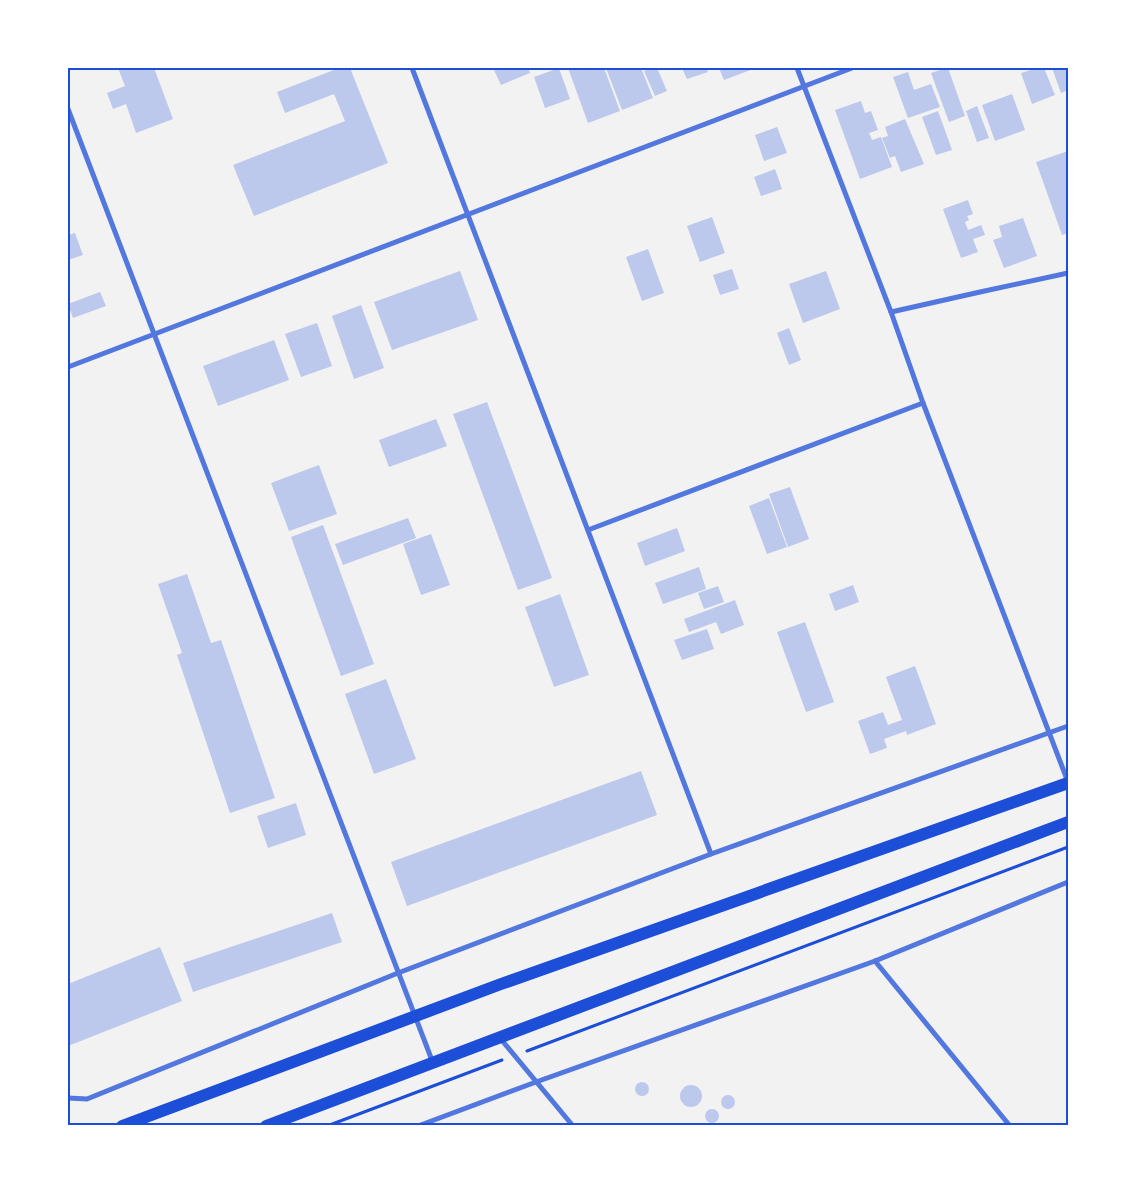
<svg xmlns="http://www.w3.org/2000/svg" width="1136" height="1193" font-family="'Archivo Narrow',sans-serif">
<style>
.building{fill:#bdc9ec}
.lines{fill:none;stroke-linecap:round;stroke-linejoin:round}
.path{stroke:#1d4ed8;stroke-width:3}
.minor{stroke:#5277de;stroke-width:5}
.primary{stroke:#1d4ed8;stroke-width:12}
.neatline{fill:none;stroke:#1d4ed8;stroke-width:2}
</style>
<rect width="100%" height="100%" fill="#f2f2f2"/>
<!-- building -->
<g class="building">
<polygon points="118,68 154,68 173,119 136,133 126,104 113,109 107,93 125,86"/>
<polygon points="339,68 350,68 388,163 254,216 233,165 345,121 334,94 285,113 277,92"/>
<polygon points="493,68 528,68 530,73 501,85"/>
<polygon points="559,68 570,99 545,108 534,77"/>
<polygon points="568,68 604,68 620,111 588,123"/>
<polygon points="606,68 641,68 653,98 622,110"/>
<polygon points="653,68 657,68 667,91 655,96 644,71"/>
<polygon points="682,68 706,68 708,72 687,79"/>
<polygon points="719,68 756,68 724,80"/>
<polygon points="946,68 948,68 965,116 949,122 931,73"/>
<polygon points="1037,68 1044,68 1055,95 1032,104 1021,73"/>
<polygon points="1052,68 1068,68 1068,90 1061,93"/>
<polygon points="908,72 914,90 931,84 940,107 908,118 893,77"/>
<polygon points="1012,94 1025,130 995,141 982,105"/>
<polygon points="861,101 865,113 871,111 878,130 869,133 872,140 881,137 892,167 860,179 835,110"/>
<polygon points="977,106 989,138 977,142 966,111"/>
<polygon points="938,111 952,150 936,155 922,117"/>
<polygon points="905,119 924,164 901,172 895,156 890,158 882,138 888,136 885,127"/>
<polygon points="777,127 787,153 764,161 755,135"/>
<polygon points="1068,151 1068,233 1062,235 1036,162"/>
<polygon points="775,169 782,189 761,196 754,177"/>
<polygon points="968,200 973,214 967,216 969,220 965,222 968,230 981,225 985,235 973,239 978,252 961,258 943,209"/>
<polygon points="712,217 725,253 700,262 687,226"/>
<polygon points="1023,218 1037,256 1004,268 993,240 1002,237 999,226"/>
<polygon points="75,233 83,255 68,260 68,235"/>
<polygon points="648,249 664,293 642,301 626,257"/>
<polygon points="732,269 739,289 720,295 713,275"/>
<polygon points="460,271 478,320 392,350 374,302"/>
<polygon points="826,271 840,309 803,323 789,284"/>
<polygon points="100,292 106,306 73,318 68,304"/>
<polygon points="361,305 384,368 354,379 332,316"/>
<polygon points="317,323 332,366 301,377 285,334"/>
<polygon points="789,328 801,360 789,365 777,333"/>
<polygon points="274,340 289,380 218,406 203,366"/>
<polygon points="487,402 552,578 518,590 453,414"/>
<polygon points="436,419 447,446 389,467 379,440"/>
<polygon points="319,465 337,514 289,531 271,483"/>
<polygon points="790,487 809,539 788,547 769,494"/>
<polygon points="769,498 787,547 767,554 749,506"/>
<polygon points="408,518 416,538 343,565 335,544"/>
<polygon points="323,525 374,664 341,676 291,537"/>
<polygon points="677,528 685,551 645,566 637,543"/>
<polygon points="431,534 450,585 421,595 403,544"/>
<polygon points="699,567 706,589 663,604 655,583"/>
<polygon points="187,574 211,643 221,640 275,798 230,813 177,655 182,653 158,584"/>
<polygon points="853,585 859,602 835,611 829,594"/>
<polygon points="718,586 724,602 704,609 698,593"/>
<polygon points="560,594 589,675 554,687 525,607"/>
<polygon points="735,600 744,625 721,634 716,622 689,632 684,619"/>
<polygon points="805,622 834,702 806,712 777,632"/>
<polygon points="707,629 714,649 682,660 674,640"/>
<polygon points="915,666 936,724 907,735 906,731 884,739 887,748 870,754 858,721 883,712 888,725 902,720 886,677"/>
<polygon points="386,679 416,759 374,774 345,694"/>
<polygon points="641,771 657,815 407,906 391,862"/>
<polygon points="296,803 306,835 268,848 257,816"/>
<polygon points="332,913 342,942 193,992 183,963"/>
<polygon points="160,947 182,1001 68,1046 68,984"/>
<circle cx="642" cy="1089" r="7"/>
<circle cx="691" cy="1096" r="11"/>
<circle cx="728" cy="1102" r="7"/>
<circle cx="712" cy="1116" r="7"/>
</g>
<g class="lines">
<!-- path -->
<g class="path">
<polyline points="527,1051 1068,847"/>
<polyline points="327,1126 502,1060"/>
</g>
<!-- minor -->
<g class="minor">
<polyline points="412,68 711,854"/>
<polyline points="797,68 891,312 923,403 1068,782"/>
<polyline points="68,109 433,1063"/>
<polyline points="891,312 980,292 1068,273"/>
<polyline points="68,367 852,68"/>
<polyline points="588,530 923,403"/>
<polyline points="875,961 1010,1126"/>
<polyline points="500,1038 573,1126"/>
<polyline points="68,1098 87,1099 398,973 711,854 1068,726"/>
<polyline points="418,1126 536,1082 875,961 1068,882"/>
</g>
<!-- primary -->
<g class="primary">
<polyline points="122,1126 501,984 1068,783"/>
<polyline points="266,1126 1068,822"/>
</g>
</g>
<!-- border -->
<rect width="1136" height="1193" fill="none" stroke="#ffffff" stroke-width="138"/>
<rect x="69" y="69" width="998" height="1055" class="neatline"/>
</svg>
